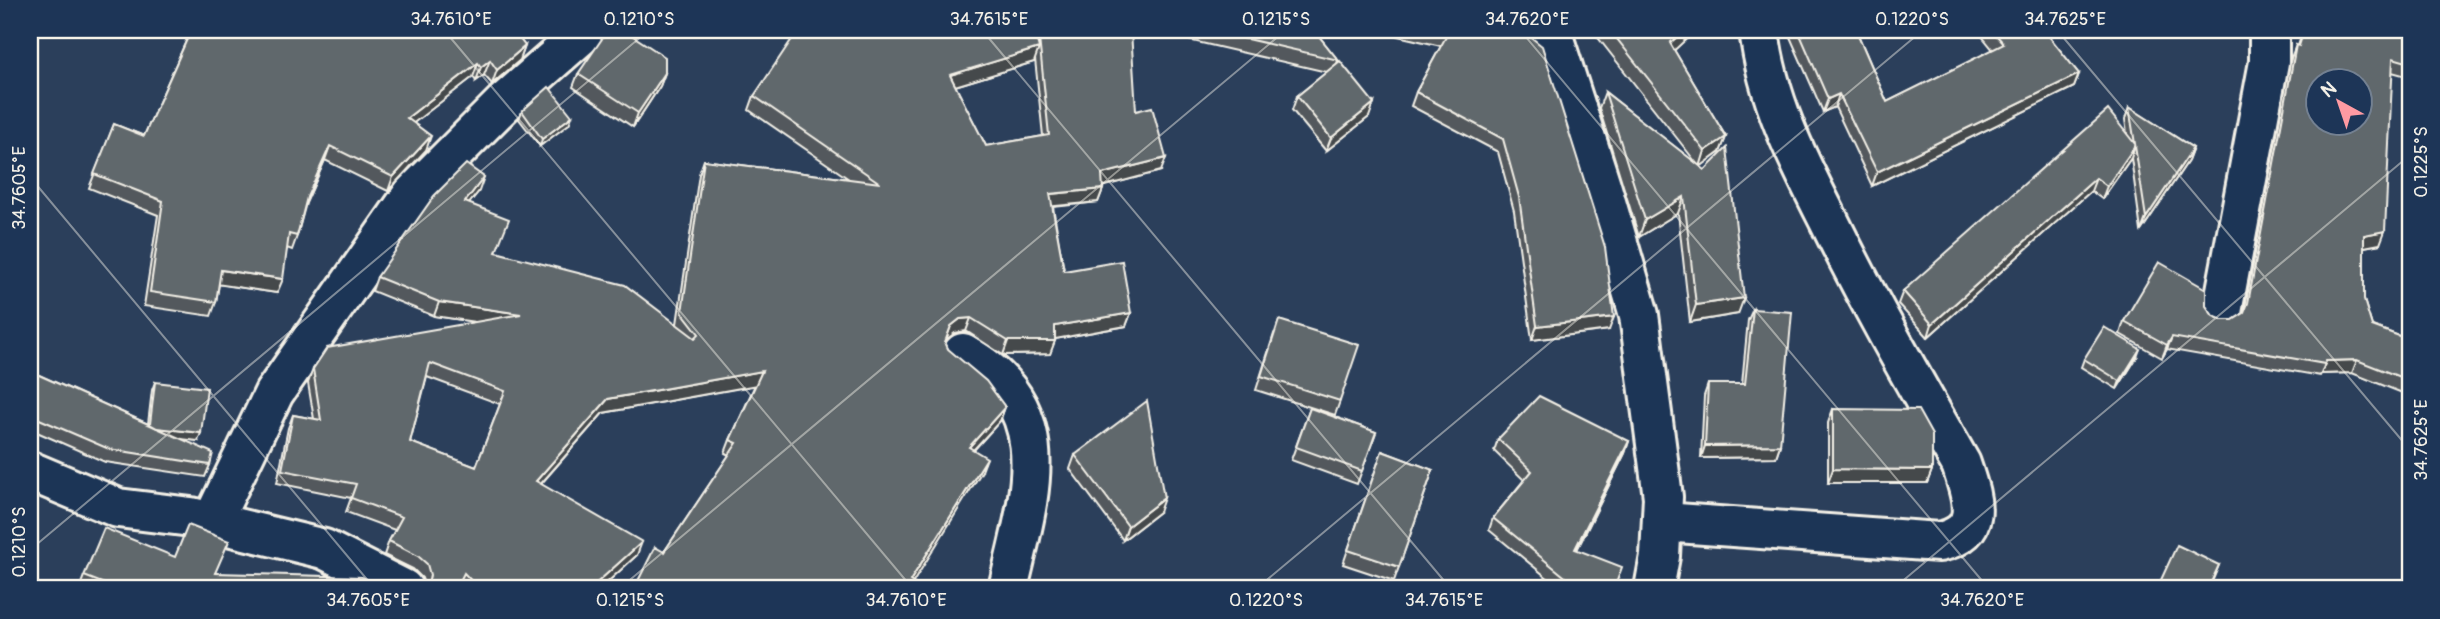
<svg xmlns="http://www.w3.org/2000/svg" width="2440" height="619" font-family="Pangolin,sans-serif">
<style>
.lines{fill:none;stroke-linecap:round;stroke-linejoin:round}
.street-casing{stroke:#f4f1e8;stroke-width:44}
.street{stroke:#1d3557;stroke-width:38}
.wall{fill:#53595d;stroke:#f4f1e8;stroke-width:2;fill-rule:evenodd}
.shaded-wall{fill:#44484c;stroke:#f4f1e8;stroke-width:2}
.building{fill:#61676c;stroke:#f4f1e8;stroke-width:2;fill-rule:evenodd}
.ticks{fill:none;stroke:#f4f1e8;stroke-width:2;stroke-opacity:0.45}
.neatline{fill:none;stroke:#f4f1e8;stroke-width:2.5}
.ticks-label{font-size:18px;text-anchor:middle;fill:#f4f1e8}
</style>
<rect width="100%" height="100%" fill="#2b3f5b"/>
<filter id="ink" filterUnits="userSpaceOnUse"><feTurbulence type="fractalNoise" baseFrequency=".0143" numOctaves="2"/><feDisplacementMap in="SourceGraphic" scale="14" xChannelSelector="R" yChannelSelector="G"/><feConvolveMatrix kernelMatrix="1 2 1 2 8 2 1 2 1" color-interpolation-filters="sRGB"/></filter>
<g filter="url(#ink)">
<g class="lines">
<defs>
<g id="street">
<polyline points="1551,30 1601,185 1639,315 1663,497 1660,556 1654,589"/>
<polyline points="2222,312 2269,62 2269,30"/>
<path d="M963,353C1063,409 1028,499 1008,589"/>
<polyline points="30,471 118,508 191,517 324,549 403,589"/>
<polyline points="212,522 274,393 412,195 505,102 587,30"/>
<path d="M1663,522L1939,542C1986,532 1972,498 1961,464C1915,383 1869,303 1828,219C1797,158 1767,99 1759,30"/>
</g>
</defs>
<!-- street casing -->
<use href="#street" class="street-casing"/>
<!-- street -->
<use href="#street" class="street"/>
</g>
<!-- wall -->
<g class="wall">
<polygon points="191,30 514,30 513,31 525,46 520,60 492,84 484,75 476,81 473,77 413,123 426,150 388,191 325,160 306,203 297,236 292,250 287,248 277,293 219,284 216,302 211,316 144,306 158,215 89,188 114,124 144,136"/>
<polygon points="1186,30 1314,30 1338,60 1337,64 1369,117 1326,151 1292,110 1297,96 1327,72 1184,39"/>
<polygon points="1372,30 1522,30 1609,330 1532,340 1514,211 1498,152 1411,106 1416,92 1441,46"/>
<polygon points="1592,30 1696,30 1674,50 1726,137 1720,152 1700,166 1738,314 1690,322 1678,213 1639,237 1599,108 1605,92 1698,165"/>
<polygon points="1787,30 1856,30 1887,102 1993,50 1977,30 2044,30 2079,74 2074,87 1872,186 1835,107 1823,112"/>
<polygon points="2303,30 2410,30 2410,77 2392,72 2380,244 2364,247 2364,300 2372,326 2410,340 2410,396 2352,373 2321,374 2320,376 2167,349 2162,358 2120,334 2124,321 2206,306 2213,316 2222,320 2233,320 2244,313 2291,58 2296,45 2298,46"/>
<path d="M847,36L1038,43L1039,38L1136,111L1161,171L1103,186V189L1098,202L1053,207L1064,271L1131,313L1126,326L1055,339L1050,354L1003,355L966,331L955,333L946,340L945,342L948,349L1005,407L1000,421L974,450L982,471L664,552L729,455L725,453L730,440L755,385L603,413L541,484L637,555L600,589H461L459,587L458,589H424L425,588L422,578L413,569L384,555L389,541L395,530L346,512L351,498L277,483L288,428L293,415L314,419L308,383L313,369L477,322L434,316L372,291L377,277L479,191L469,203L497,252L677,324L699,174L704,160L849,179L749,110L754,96ZM1035,59L1043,136L986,146L955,86L1034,62ZM427,377L500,404L476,467L410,442Z"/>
<polygon points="665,73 660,86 633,127 573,87 578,74"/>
<polygon points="2129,107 2193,148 2188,161 2141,231 2131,158 2102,199 2091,191 1928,337 1898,304 1903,291 2127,134 2125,119"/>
<polygon points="522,111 572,116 569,124 540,146 519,119"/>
<polygon points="1753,309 1780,445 1776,457 1701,458 1704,396 1708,384 1742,384 1748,320"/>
<polygon points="1274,334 1340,401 1335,415 1256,390"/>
<polygon points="2137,357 2117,389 2081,367 2084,359"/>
<polygon points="30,371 148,424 152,390 155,382 198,441 182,439 210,465 205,477 105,462 30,429"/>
<polygon points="1310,408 1376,432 1357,484 1291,460"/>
<polygon points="1833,409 1932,470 1927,483 1828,483 1828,423"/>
<polygon points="1498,439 1629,441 1625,453 1577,550 1614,589 1561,589 1489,530 1493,518 1524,480 1494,451"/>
<polygon points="1382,451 1433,470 1394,581 1343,564"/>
<polygon points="1075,455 1159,512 1123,540 1070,469"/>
<polygon points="2219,565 2209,589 2157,589 2160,582"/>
<polygon points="216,573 387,589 79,589 84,576"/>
</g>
<!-- shaded-wall -->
<g class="shaded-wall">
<polygon points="1685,30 1696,30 1665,59 1670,43"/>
<polygon points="525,46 520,60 492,84 497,70"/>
<polygon points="1039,48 1034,62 945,89 950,75"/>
<polygon points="490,60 484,75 476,81 481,67"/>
<polygon points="478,63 473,77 402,132 407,118"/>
<polygon points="665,73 660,86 633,127 638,113"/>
<polygon points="2079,74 2074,87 1872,186 1877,172"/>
<polygon points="1839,94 1835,107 1823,112 1828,99"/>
<polygon points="1374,103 1369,117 1326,151 1331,138"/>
<polygon points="572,116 569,124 540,146 542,139"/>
<polygon points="431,136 426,150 388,191 393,177"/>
<polygon points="1726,137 1720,152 1700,167 1705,151"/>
<polygon points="330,146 325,160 302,211 307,197"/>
<polygon points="2135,146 2131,158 2102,199 2107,186"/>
<polygon points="2193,148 2188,161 2141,231 2146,218"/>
<polygon points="1166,158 1161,171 1097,188 1102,174"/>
<polygon points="484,177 479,191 460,215 465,202"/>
<polygon points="2096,178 2091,191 1928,337 1932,324"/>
<polygon points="1103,189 1098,202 1045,207 1050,194"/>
<polygon points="1684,197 1678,213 1639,237 1645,220"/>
<polygon points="2385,231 2380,244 2359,248 2364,235"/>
<polygon points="221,270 283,279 277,293 216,284"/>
<polygon points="1744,298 1738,314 1690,322 1696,305"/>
<polygon points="439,302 521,314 516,328 434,316"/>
<polygon points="1131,313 1126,326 1050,340 1055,326"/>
<polygon points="1614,317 1609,330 1532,340 1537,326"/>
<polygon points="971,318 966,331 955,333 946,340 951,326 960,319"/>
<polygon points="2172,337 2167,349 2162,358 2167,345"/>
<polygon points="1008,341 1055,341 1050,354 1003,355"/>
<polygon points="2140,349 2137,357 2117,389 2120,381"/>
<polygon points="2357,360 2352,373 2321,374 2326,361"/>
<polygon points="762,371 757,385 603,413 531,495 536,481 608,399"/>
<polygon points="1005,407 1000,421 964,460 969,447"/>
<polygon points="150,427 201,433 198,441 147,435"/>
<polygon points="1629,441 1625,453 1571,561 1575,549"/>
<polygon points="1780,445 1776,457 1701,458 1705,446"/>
<polygon points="987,458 982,471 909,589 910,581"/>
<polygon points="1833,469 1932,470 1927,483 1828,483"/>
<polygon points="1164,498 1159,512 1123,540 1128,526"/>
<polygon points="642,542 637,555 600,589 590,589"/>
</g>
<!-- building -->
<g class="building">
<polygon points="191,30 513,30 525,46 497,70 490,60 481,67 478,63 407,118 431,136 393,177 330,146 307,197 297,236 289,234 283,279 221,270 216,302 150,292 163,201 94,174 114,124 144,136"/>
<polygon points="608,30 624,30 665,57 665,73 638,113 578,74"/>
<path d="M798,30H840L847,36L859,30H1034L1039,48L950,75L986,146L1049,135L1039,38L1131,31L1136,111L1152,107L1166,158L1102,174L1103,189L1050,194L1064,271L1122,261L1131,313L1055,326V341H1008L971,318L960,319L951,326L945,342L948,349L986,381L1005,407L969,447L987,458L910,581L916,585L914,589H634L655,547L664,552L737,443L730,440L762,371L608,399L536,481L642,542L590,589H479L464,573L456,589H424L428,585L430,575L427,564L418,556L389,541L402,517L351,498L356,484L282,470L293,415L321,420L313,369L327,348L521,314L439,302L377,277L434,196L466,164L484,177L465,202L509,219L496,252L625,285L695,338L699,334L682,312L704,160L880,183L754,96ZM430,363L505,391L476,467L410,442Z"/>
<polygon points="1208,30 1314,30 1338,60"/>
<polygon points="1434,30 1522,30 1542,46 1605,247 1614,317 1537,326 1519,197 1503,139 1416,92 1448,33"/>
<polygon points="1610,30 1685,30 1670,43 1726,137 1705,151"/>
<polygon points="1798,30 1856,30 1887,102 2004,44 1992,30 2044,30 2079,74 1877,172 1839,94 1828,99"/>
<path d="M2304,30H2410V63L2393,58L2385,231L2364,235V300L2372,326L2410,340V381L2357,360L2326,361L2325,364L2172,337L2167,345L2124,321L2159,262L2206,289V306L2213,316L2222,320H2233L2244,313L2248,303L2296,45L2299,46ZM2318,80H2360V122H2318Z"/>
<polygon points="1340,61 1374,103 1331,138 1297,96"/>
<polygon points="549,87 572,116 542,139 522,111"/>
<polygon points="1605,92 1705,170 1727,148 1744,298 1696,305 1684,197 1645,220"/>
<polygon points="2129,107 2193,148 2146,218 2135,146 2107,186 2096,178 1932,324 1903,291 2108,110 2135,144"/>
<polygon points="30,265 35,266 30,293"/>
<polygon points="1753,309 1792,312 1780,445 1705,446 1708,384 1745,384"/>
<polygon points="1279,320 1359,345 1340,401 1261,376"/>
<polygon points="2104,327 2140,349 2120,381 2084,359"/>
<polygon points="30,371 213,453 210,465 109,449 30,415"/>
<polygon points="155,382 207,388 201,433 157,428 150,424"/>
<polygon points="1539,396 1629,441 1575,549 1622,567 1614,589 1580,589 1493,518 1532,471 1498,439"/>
<polygon points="1147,401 1164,498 1128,526 1075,455"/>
<polygon points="1310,408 1376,432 1362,471 1296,447"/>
<polygon points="1833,409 1918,410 1932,435 1932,470 1833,469"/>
<polygon points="1382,451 1433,470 1399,567 1348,550"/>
<polygon points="188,525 229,541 215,573 362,577 387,589 117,589 84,576 104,528 175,557"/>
<polygon points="2177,545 2219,565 2208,589 2176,589 2160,582"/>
<polygon points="1436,587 1447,589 1434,589"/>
</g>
</g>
<!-- ticks -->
<path class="ticks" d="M444,30L913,589M982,30L1451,589M1520,30L1989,589M2057,30L2410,450M30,177L375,589M30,550L649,30M619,589L1286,30M1256,589L1923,30M1893,589L2410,155"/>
<!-- margin -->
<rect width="2440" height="619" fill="none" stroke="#1d3557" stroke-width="77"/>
<!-- north arrow -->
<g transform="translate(2339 102) rotate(320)"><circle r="33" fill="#1d3557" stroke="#738091" stroke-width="2"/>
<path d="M0-5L12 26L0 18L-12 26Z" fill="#ff9aa2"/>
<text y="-10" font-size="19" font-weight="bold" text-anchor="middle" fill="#f4f1e8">N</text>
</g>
<rect x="38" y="38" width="2364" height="542" class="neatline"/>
<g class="ticks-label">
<text x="451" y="25">34.7610°E</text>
<text x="639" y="25">0.1210°S</text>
<text x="989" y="25">34.7615°E</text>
<text x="1276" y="25">0.1215°S</text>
<text x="1527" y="25">34.7620°E</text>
<text x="1912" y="25">0.1220°S</text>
<text x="2065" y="25">34.7625°E</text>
<text transform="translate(2421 162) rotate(-90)" y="6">0.1225°S</text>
<text transform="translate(19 188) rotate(-90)" y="6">34.7605°E</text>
<text transform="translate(2421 440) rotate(-90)" y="6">34.7625°E</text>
<text transform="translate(19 542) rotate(-90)" y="6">0.1210°S</text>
<text x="368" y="606">34.7605°E</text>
<text x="630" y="606">0.1215°S</text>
<text x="906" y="606">34.7610°E</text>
<text x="1266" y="606">0.1220°S</text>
<text x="1444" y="606">34.7615°E</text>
<text x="1982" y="606">34.7620°E</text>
</g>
</svg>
